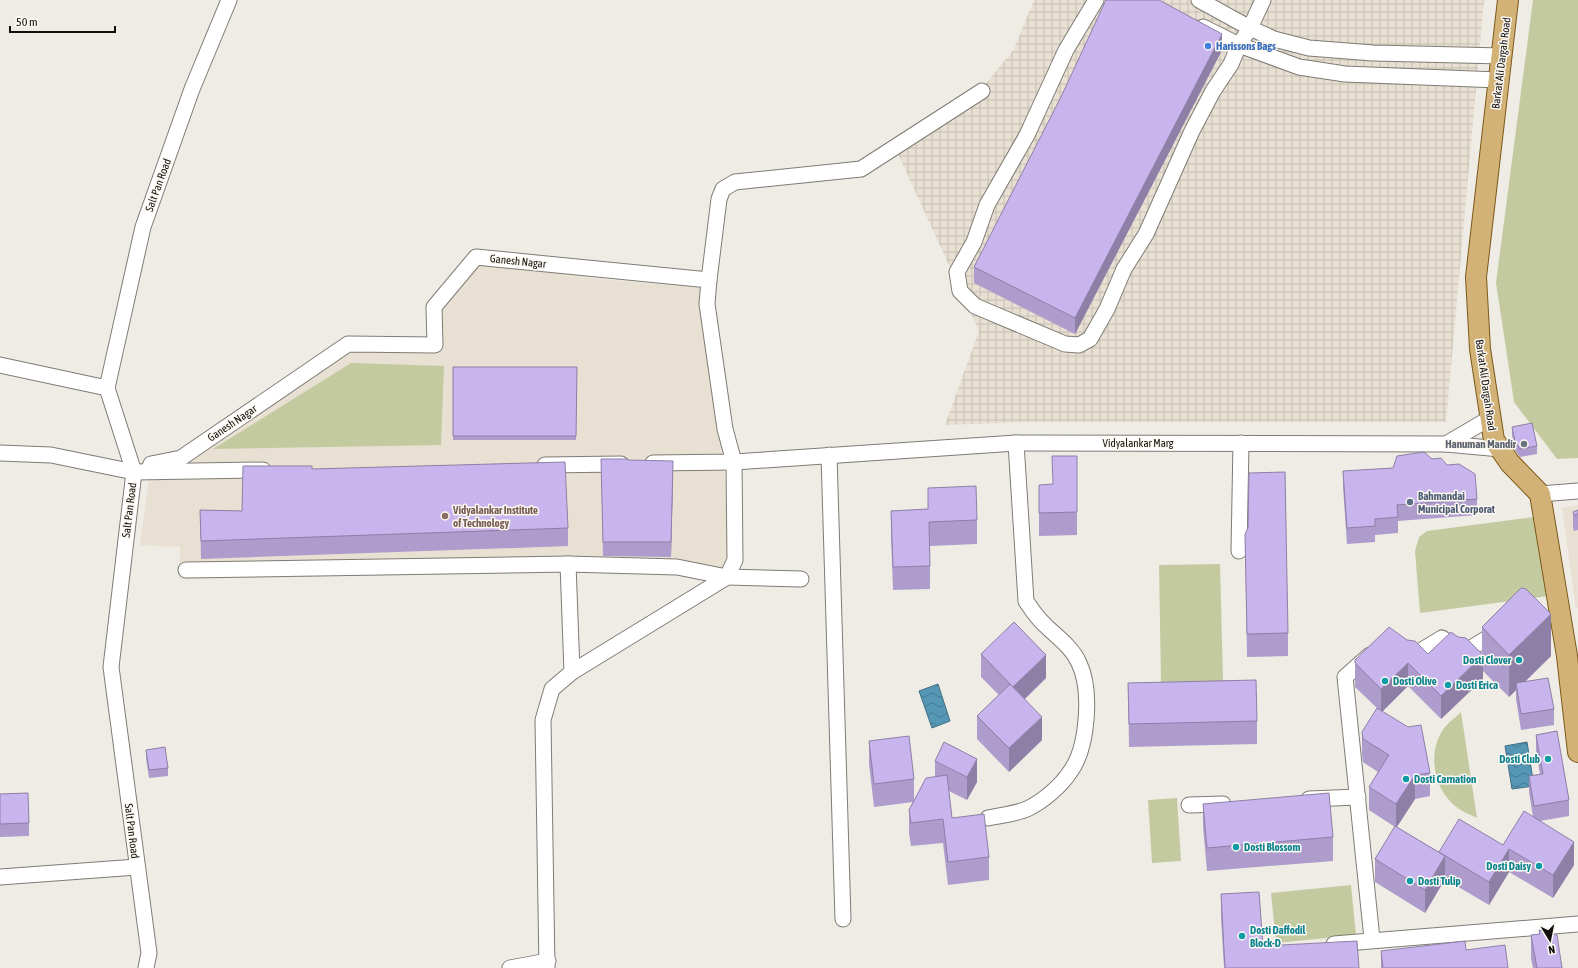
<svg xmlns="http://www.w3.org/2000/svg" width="1578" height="968" font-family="'Asap Condensed',sans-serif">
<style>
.built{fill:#e8e0d2}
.industrial{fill:url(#industrial-grid)}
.green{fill:#c4caa0}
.water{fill:url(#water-waves);stroke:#406e83}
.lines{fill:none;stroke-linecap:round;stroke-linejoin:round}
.minor-casing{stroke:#7f7b75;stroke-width:17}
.major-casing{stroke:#7c5818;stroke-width:22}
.minor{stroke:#fff;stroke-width:15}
.major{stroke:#d3b278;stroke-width:20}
.wall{fill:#ad9ccc}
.shaded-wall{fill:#8d7fa6}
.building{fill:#c9b5ed;stroke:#8d7fa6}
.shop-dot{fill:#3f7fe0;stroke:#fdf9f2;stroke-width:1.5}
.worship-dot{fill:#6b7280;stroke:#fdf9f2;stroke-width:1.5}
.service-dot{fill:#5c6f8a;stroke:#fdf9f2;stroke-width:1.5}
.education-dot{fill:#8d6e63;stroke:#fdf9f2;stroke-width:1.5}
.culture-dot{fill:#0f9aa8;stroke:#fdf9f2;stroke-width:1.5}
.labels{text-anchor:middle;stroke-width:3;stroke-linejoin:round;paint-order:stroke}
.shop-label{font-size:11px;font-weight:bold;fill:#366cbe;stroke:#fdf9f2;text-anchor:start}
.street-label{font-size:11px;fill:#100f0d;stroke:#fdf9f2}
.worship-label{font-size:11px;font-weight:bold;fill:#5b616d;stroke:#fdf9f2;text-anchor:end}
.service-label{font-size:11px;font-weight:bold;fill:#4e5e75;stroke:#fdf9f2;text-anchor:start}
.education-label{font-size:11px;font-weight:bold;fill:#785e54;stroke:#fdf9f2;text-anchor:start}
.culture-label{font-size:11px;font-weight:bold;fill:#0d838f;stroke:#fdf9f2;text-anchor:start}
</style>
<defs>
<pattern id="industrial-grid" width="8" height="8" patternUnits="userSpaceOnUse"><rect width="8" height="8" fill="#e8e0d2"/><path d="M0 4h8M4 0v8" fill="none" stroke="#c6bfb3"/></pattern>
<pattern id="water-waves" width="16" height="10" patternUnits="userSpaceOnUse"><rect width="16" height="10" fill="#5597b5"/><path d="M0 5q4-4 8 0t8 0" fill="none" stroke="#457a92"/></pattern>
</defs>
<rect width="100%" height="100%" fill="#efece5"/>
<!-- built -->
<g class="built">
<polygon points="476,257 589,278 702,288 735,560 732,569 179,579 180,547 140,545 151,464 181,458 348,344 434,345 434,307"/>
<polygon points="1578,505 1578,608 1576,609 1562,508"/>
</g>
<!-- industrial -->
<polygon class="industrial" points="1034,0 1484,0 1446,422 1026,422 945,425 979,331 899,156 899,144 968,102 989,80 1014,49"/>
<!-- green -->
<g class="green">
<polygon points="1533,0 1578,0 1578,458 1557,459 1514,402 1496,283"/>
<polygon points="351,363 444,366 441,445 213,449"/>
<polygon points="1534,517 1548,596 1420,613 1415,551 1419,537 1427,531"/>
<polygon points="1220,564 1223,681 1161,682 1159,565"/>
<path d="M1461,712L1477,818C1471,815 1463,812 1458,808C1433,791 1426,751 1445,727C1449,722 1456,717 1461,712Z"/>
<polygon points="1177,798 1181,861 1152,863 1148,800"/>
<polygon points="1351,885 1356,935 1276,943 1271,893"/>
</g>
<!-- water -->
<g class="water">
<polygon points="938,684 950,721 932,728 919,691"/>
<polygon points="1527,742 1534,786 1512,789 1505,746"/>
</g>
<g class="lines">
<defs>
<g id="minor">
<polyline points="1096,0 1066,50 1027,135 987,205 974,242 957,272 960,291 975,306 1065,344 1079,345 1090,339 1107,309 1124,269 1146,234 1192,131 1213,91 1231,64 1239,45 1250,28 1263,0"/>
<polyline points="1199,0 1250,28 1274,39 1309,48 1373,53 1503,56"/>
<polyline points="1203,27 1239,45 1299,67 1345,74 1499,80"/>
<polyline points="709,280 719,199 723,189 735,182 861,169 982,91"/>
<polyline points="0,365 107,388"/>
<polyline points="1446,444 1492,417"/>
<polyline points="0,453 51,455 134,472 263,470"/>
<polyline points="829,455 843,919"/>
<polyline points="653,463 734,462 1016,443 1446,444 1501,449"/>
<polyline points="545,465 621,464"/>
<polyline points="149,469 151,464 181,458 348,344 435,345 434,307 476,257 709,280 707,304 725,429 734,462 735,560 727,577 572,672 552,689 543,720 547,968"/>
<polyline points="1540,494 1578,491"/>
<polyline points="1239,551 1241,443"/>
<polyline points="568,564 572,672"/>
<polyline points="186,570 568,564 677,567 727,577 801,579"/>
<polyline points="1406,651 1412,656 1442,638 1463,653 1499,631"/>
<polyline points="1370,655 1345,677 1372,939"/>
<polyline points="1309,799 1358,797"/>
<polyline points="1189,805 1223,804"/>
<path d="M988,818C1001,815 1017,814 1029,808C1043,801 1061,786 1070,772C1088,748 1092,690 1079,663C1072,647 1057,637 1045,625C1037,618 1032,610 1026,601L1016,443"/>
<polyline points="0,877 137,867"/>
<polyline points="1334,944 1578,924"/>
<polyline points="146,968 149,953 111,667 134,472 107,388 143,227 192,89 229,0"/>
<polyline points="510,968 548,961"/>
</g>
<polyline id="major" points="1508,0 1476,277 1480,349 1494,440 1510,463 1540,494 1567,656 1578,752"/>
</defs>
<!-- minor casing -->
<use href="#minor" class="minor-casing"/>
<!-- major casing -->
<use href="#major" class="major-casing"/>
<!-- minor -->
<use href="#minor" class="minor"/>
<!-- major -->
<use href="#major" class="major"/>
</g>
<!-- wall -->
<g class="wall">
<polygon points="1222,50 1075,334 974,283 974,267"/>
<polygon points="453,367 577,367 576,440 453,440"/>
<polygon points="1512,427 1537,446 1537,454 1520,457 1515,450 1512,435"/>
<polygon points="1077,456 1077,535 1039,536 1039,485 1052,485"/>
<polygon points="601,459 628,460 673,475 671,557 603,556"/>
<polygon points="312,469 568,528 568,546 201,559 200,510 242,511"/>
<polygon points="1343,471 1477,499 1477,515 1398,521 1398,533 1375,535 1375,542 1347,544 1343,487"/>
<polygon points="928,488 977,520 977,544 930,546 930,589 893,590 891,534 891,511 928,509"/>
<polygon points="1578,510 1578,530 1574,531 1573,528 1573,512"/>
<polygon points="1245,534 1288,633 1288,656 1247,657"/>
<polygon points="1482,627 1551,656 1525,682 1554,709 1554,725 1521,730 1516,699 1516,690 1509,697 1483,671 1483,679 1441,719 1408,686 1382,711 1430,773 1430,796 1415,799 1397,827 1439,852 1503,845 1533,817 1529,792 1529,776 1540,774 1536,751 1536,735 1569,800 1569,816 1540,821 1574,865 1553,898 1509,872 1489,905 1445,879 1425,913 1375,882 1375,859 1395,827 1369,810 1369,787 1378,772 1363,762 1362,755 1362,732 1377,708 1355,687 1355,660 1407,640 1428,654 1482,654"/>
<polygon points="981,654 1046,678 1025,699 1042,740 1009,772 977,739 977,716 999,695 981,677"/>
<polygon points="1128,683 1257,721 1257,744 1129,747"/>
<polygon points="869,741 914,779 914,800 935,777 935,761 977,782 967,800 949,791 952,818 989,857 989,880 948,885 943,843 911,846 909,833 909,810 913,802 874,807 869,764"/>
<polygon points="146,750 168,768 168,776 149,778 146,758"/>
<polygon points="0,794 29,823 29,836 0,837"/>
<polygon points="1203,804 1333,837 1333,861 1207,871 1203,827"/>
<polygon points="1221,894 1263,946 1359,968 1224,968 1221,917"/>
<polygon points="1539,930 1562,968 1533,968 1531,958 1531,935 1539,934"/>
<polygon points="1466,950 1508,968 1381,968 1381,951"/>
</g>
<!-- shaded-wall -->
<g class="shaded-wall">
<polygon points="1222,34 1222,50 1075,334 1075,318"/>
<polygon points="673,461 673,475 671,557 671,542"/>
<polygon points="1551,614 1551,656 1517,689 1516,683 1516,690 1509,697 1509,655"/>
<polygon points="1046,655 1046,678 1013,710 1013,687"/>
<polygon points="1483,655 1483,679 1441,719 1441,696"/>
<polygon points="1408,663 1408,686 1381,713 1381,689"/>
<polygon points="1042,717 1042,740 1009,772 1009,748"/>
<polygon points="977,759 977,782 967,800 967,777"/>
<polygon points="1415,775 1415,799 1396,828 1396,804"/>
<polygon points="1574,842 1574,865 1553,898 1553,875"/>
<polygon points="1509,849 1509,872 1489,905 1489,882"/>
<polygon points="1445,856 1445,879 1425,913 1425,890"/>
</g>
<!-- building -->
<g class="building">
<polygon points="1106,0 1159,0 1222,34 1075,318 974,267 1061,97"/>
<polygon points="453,367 577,367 576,436 453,436"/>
<polygon points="1532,423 1537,446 1520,449 1515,442 1512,427"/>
<polygon points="1424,452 1432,459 1441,458 1447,465 1459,464 1475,474 1477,499 1397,505 1398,517 1375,519 1375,526 1347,528 1343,471 1393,468 1397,456"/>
<polygon points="1052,456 1077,456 1077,512 1039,513 1039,485 1053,484"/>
<polygon points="601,459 628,459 628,460 673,461 671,542 603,542"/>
<polygon points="565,462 568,528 201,541 200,510 242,511 243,466 312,466 312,469"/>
<polygon points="1285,472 1288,633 1247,634 1245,534 1248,528 1249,473"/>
<polygon points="976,486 977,520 929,522 930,566 893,567 891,511 928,509 928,488"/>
<polygon points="1578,510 1578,514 1574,515 1573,512"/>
<polygon points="1521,588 1526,589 1551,614 1509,655 1482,627"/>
<polygon points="1014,622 1046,655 1013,687 981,654"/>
<polygon points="1389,627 1407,640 1415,641 1428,654 1451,632 1458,637 1466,638 1483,655 1441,696 1408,663 1381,689 1355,663 1355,660"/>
<polygon points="1548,678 1554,709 1521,714 1516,683"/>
<polygon points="1256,680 1257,721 1129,724 1128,683"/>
<polygon points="1010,684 1042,717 1009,748 977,716"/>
<polygon points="1377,708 1408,727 1421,725 1430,773 1415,775 1396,804 1369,787 1389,755 1363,739 1362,732"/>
<polygon points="1557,731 1569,800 1534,806 1529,776 1543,774 1536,735"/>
<polygon points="909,736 914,779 874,784 869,741"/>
<polygon points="944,742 977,759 967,777 935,761"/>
<polygon points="165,747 168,768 149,770 146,750"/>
<polygon points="947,775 952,818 984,814 989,857 948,862 943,819 911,823 909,810 926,778"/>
<polygon points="28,793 29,823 0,824 0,794"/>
<polygon points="1329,793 1333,837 1207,848 1203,804"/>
<polygon points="1524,811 1574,842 1553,875 1509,849 1489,882 1439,852 1459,819 1503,845"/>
<polygon points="1395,826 1445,856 1425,890 1375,859"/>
<polygon points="1259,892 1263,946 1357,941 1359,968 1225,968 1221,894"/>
<polygon points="1539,930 1557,935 1562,968 1537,968 1531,935 1540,934"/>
<polygon points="1465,941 1466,950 1505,945 1508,968 1383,968 1381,951"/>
</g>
<!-- markers -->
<circle class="shop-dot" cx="1208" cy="46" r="4"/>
<circle class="worship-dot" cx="1524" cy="444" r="4"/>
<circle class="service-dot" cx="1410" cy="502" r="4"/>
<circle class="education-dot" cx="445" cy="516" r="4"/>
<g class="culture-dot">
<circle cx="1519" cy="660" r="4"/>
<circle cx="1385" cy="681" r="4"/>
<circle cx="1448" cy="685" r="4"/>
<circle cx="1548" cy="759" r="4"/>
<circle cx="1406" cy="779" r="4"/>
<circle cx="1236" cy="847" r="4"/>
<circle cx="1539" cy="866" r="4"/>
<circle cx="1410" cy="881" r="4"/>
<circle cx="1242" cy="936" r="4"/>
</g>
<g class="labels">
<!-- shop labels -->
<g class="shop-label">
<text x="1216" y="50">Harissons Bags</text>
</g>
<!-- street labels -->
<g class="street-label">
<text transform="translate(1501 63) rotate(-83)" y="4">Barkat Ali Dargah Road</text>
<text transform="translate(158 185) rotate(-70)" y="4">Salt Pan Road</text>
<text transform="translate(518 261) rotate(6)" y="4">Ganesh Nagar</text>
<text transform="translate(1486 385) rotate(82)" y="4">Barkat Ali Dargah Road</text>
<text transform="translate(232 423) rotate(-34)" y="4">Ganesh Nagar</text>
<text x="1138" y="447">Vidyalankar Marg</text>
<text transform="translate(129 510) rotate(-83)" y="4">Salt Pan Road</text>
<text transform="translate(132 831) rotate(83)" y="4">Salt Pan Road</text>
</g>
<!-- worship labels -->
<g class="worship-label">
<text x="1516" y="448">Hanuman Mandir</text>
</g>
<!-- service labels -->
<g class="service-label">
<text x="1418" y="500">Bahmandai<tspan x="1418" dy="13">Municipal Corporat</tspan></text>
</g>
<!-- education labels -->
<g class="education-label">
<text x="453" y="514">Vidyalankar Institute<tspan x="453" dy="13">of Technology</tspan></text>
</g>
<!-- culture labels -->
<g class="culture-label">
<text x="1511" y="664" text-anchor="end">Dosti Clover</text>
<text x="1393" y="685">Dosti Olive</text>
<text x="1456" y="689">Dosti Erica</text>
<text x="1540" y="763" text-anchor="end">Dosti Club</text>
<text x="1414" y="783">Dosti Carnation</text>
<text x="1244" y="851">Dosti Blossom</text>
<text x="1531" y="870" text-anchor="end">Dosti Daisy</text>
<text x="1418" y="885">Dosti Tulip</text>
<text x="1250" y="934">Dosti Daffodil<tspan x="1250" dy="13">Block-D</tspan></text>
</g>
</g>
<!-- north arrow -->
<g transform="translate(1550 940) rotate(170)" stroke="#fdf9f2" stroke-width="3" paint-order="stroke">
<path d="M0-3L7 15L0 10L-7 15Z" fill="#100f0d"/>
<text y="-6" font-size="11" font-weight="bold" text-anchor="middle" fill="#100f0d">N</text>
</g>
<!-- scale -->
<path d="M10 26v6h105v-6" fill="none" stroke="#100f0d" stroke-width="2"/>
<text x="16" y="26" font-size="12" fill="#100f0d" stroke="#fdf9f2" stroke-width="3" paint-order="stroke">50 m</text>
</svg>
